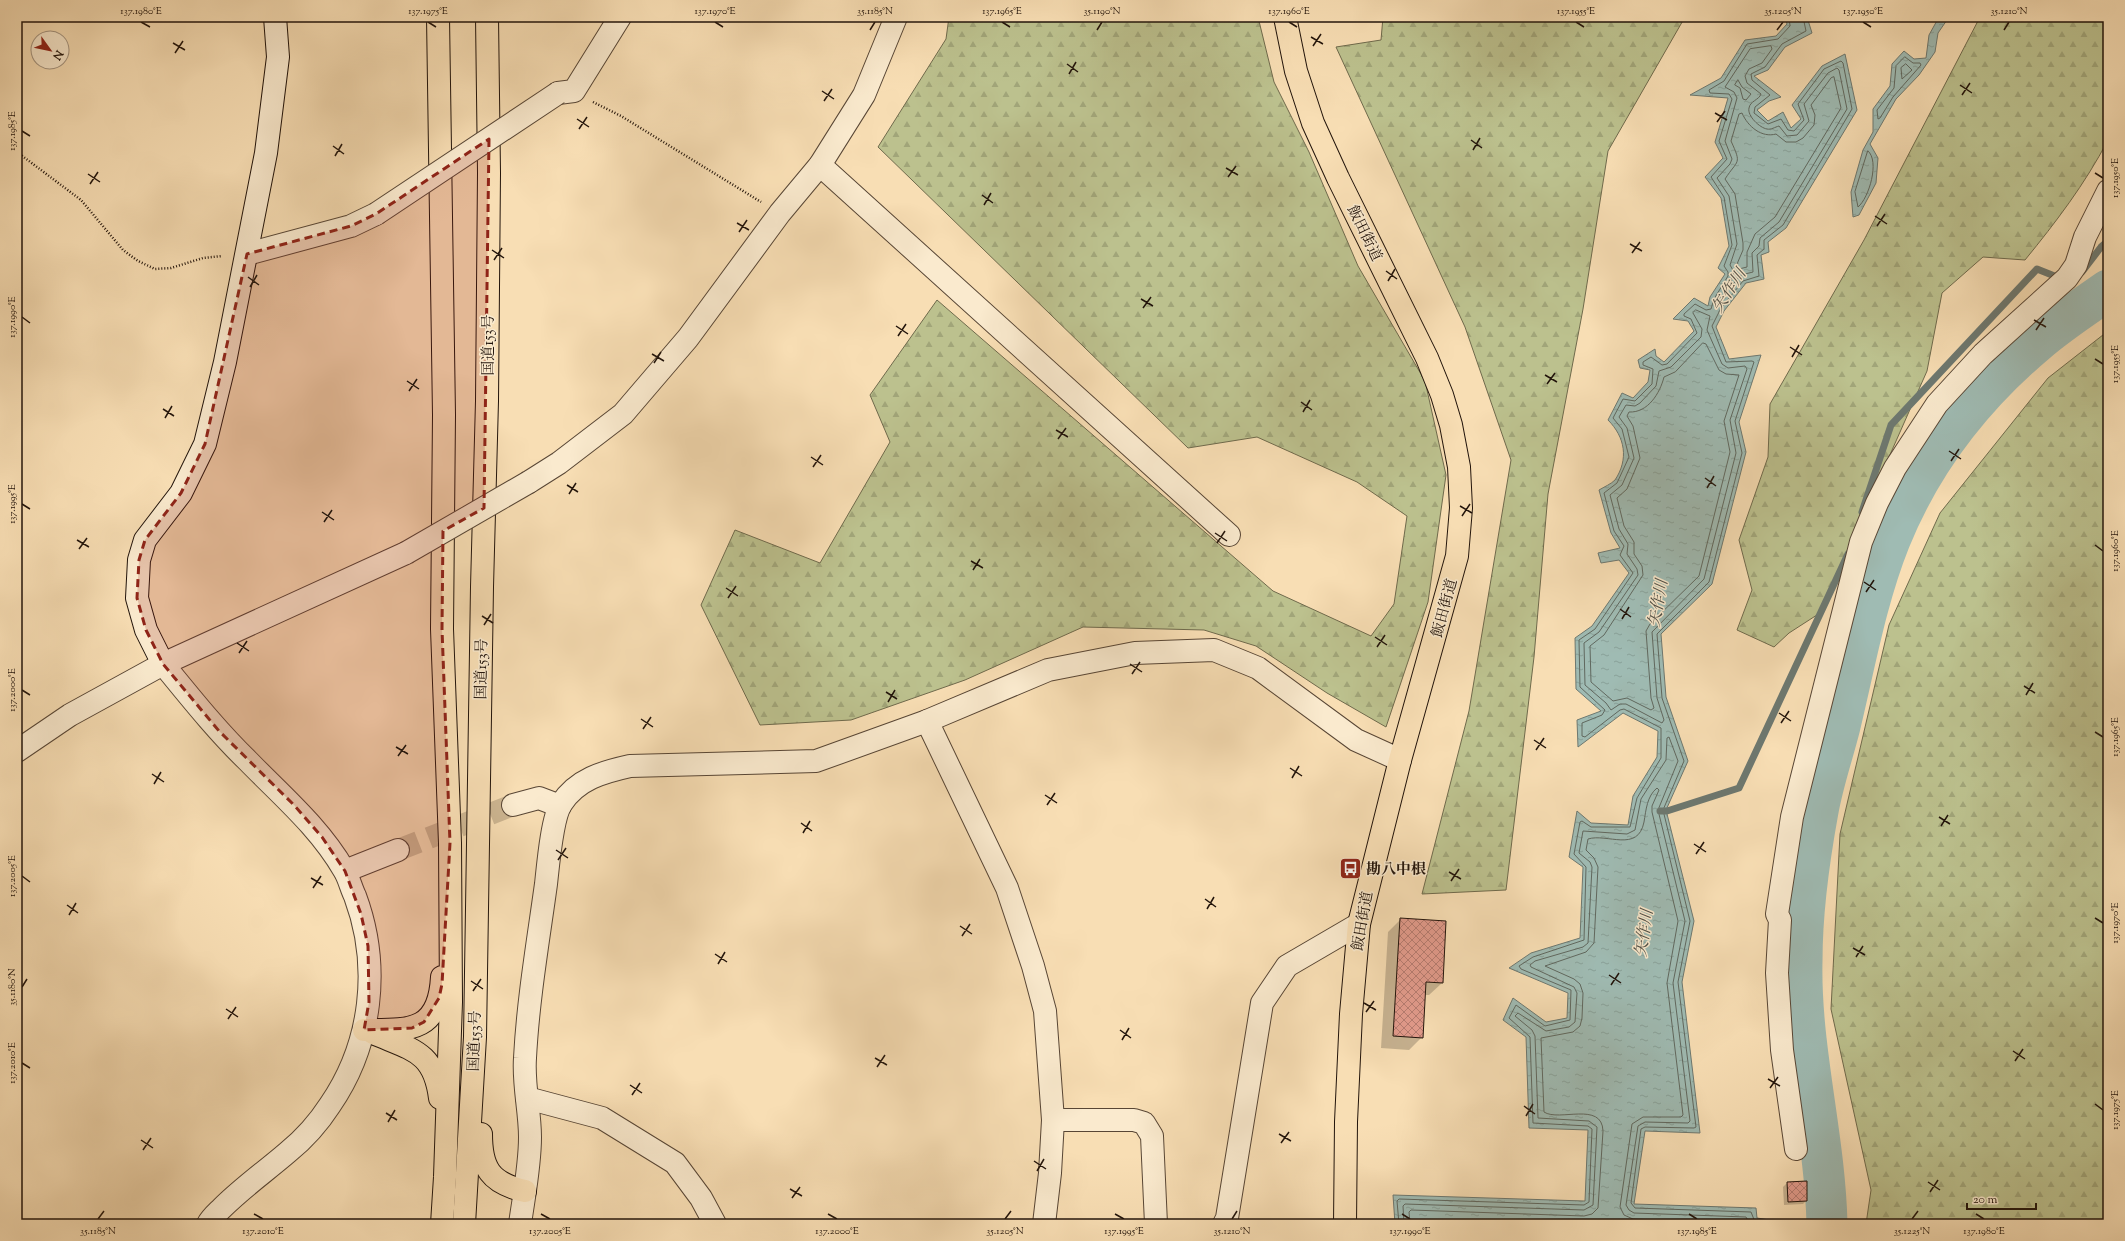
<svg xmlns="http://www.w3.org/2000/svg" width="2125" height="1241" font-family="'Sorts Mill Goudy','Noto Serif JP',serif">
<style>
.forest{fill:url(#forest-firs);stroke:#6f6a4c}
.water{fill:url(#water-ripples);stroke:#6d7870}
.shadow{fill:#0003}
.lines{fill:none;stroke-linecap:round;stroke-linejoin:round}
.shore{stroke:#60685f;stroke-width:1}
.stream{stroke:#6d7870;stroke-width:7}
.river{stroke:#9fbbb3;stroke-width:41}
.building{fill:url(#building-cross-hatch);stroke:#22140b}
.street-tunnel{stroke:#cdb692;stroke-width:22;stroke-dasharray:22 11;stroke-linecap:butt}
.street-casing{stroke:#584635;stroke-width:24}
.secondary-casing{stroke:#22140b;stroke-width:24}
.highway-casing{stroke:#22140b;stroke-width:24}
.path{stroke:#22140b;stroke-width:2.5;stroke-dasharray:1 2;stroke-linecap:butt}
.street{stroke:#faeace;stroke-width:22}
.secondary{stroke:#faeace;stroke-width:22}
.highway{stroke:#f8deb4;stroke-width:22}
.street-bridge-casing{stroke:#584635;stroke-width:24;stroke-linecap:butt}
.street-bridge{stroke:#faeace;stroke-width:22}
.marked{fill:#8f2418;fill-opacity:0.2;stroke:#8f2418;stroke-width:3;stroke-dasharray:8 5;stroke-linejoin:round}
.ticks{fill:none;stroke:#22140b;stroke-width:1.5}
.labels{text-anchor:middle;stroke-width:3;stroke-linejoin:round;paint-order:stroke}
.street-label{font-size:15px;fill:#22140b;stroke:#faeace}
.poi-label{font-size:15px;font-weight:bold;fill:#22140b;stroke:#faeace;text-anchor:start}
.water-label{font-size:16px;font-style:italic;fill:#4e4e46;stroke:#faeace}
.neatline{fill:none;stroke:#22140b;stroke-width:1.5}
.ticks-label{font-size:10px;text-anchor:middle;fill:#22140b}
</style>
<defs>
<pattern id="forest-firs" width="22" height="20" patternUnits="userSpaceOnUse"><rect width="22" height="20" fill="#bcc18e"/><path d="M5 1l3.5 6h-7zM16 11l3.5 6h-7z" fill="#a1a579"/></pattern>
<pattern id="water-ripples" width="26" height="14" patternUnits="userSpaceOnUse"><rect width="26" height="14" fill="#9fbbb3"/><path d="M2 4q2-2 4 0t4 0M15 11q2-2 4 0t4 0" fill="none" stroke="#89a099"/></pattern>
<pattern id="building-cross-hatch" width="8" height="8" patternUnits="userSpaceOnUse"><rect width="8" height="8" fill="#e19a8b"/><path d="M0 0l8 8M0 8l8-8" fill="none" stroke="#b67c70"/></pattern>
</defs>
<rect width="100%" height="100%" fill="#f8deb4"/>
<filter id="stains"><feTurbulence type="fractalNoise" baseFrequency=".005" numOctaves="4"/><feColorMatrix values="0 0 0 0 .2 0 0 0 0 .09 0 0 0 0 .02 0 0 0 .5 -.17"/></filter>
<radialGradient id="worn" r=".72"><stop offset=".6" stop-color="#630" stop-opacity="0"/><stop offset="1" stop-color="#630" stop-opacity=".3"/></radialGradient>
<!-- forest -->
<g class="forest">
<polygon points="949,17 1258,17 1274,82 1309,152 1358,266 1425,381 1446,475 1428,602 1386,727 1327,693 1256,646 1204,630 1083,627 965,680 851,720 760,725 701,605 735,530 820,563 890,442 870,395 937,300 1273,591 1371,636 1394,604 1407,516 1357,482 1257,437 1188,448 878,147 946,39"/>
<polygon points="1383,17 1685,17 1608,151 1583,309 1548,494 1534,657 1506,890 1422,894 1469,711 1511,460 1465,327 1336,47 1381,40"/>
<path d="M1980,17H2108V140C2085,184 2056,222 2025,260L1983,257L1942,293L1927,371L1820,613L1789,633L1774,647L1737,630L1752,590L1739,540L1768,457L1770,404L1864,240Z"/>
<polygon points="2108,331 2108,1224 1866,1224 1871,1190 1831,1009 1840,834 1889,625 1940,513 2048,378"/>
</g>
<!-- water -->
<g class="water">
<path d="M1785,17H1807L1812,33L1785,47L1768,70L1754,76L1781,97L1769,101L1757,110L1768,121L1783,112L1791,128L1801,119L1792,105L1822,66L1845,54L1857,110L1786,228L1768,242L1769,252L1761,255L1764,279L1746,283L1724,311L1716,327L1729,359L1761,355L1739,422L1746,452L1712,584L1661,634L1666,697L1688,761L1666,810L1694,921L1682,982L1700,1133L1645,1131L1634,1204L1756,1208L1757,1218L1782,1222V1224H1395L1393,1195L1585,1201L1588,1130L1529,1128L1526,1037L1503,1020L1513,998L1546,1022L1567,1018L1568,993L1509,968L1531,953L1580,938L1583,867L1569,857L1577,811L1591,823L1628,825L1633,796L1657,757L1658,731L1623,713L1578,747L1577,720L1601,711L1576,689L1575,638L1592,626L1629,573L1619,560L1601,563L1598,553L1620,548L1611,533L1599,490C1604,487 1611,484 1615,480C1629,459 1625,437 1608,420L1622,393L1633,398L1648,382L1650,370L1640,368L1638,360L1655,349L1656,356L1664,362L1694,331L1688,321L1673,319L1694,298L1708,306L1710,297L1725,274L1718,268L1729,246L1721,198L1705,177L1723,158L1715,142L1728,98L1690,95L1721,78L1745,40L1776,36L1787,24Z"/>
<polygon points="1939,17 1949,17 1938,33 1935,52 1919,75 1896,99 1870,144 1878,158 1876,183 1859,215 1853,217 1851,192 1863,150 1873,132 1873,109 1890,86 1892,64 1904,51 1914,59 1926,58 1929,35"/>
</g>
<!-- shadow -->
<g class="shadow">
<polygon points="1400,920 1445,922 1442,983 1429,995 1424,995 1422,1037 1409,1050 1381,1048 1388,932"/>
<polygon points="1787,1183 1806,1201 1803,1204 1784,1205 1783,1187"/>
</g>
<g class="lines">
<!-- shore -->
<g class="shore">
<path d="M1771,46L1772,49L1762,63L1749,69L1745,76L1747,83L1761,94C1759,100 1750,101 1749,108C1747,116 1760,128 1767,129C1771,130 1775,127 1779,126L1787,136L1797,135L1809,121L1804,104L1828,73L1837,68L1839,70L1847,109L1779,222L1760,238L1759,246L1752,253L1753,272L1741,275L1733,284L1731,281L1734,272L1730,265L1737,244L1729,196L1717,178L1730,164L1732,159L1725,141L1737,98L1734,92L1725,87L1750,49Z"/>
<polygon points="1905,57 1913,63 1920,63 1921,65 1893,97 1880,118 1878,119 1877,110 1894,88 1896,66"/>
<polygon points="1906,64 1912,70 1902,79 1901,68"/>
<path d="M1834,77L1841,108L1775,217L1755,234L1747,252V267L1739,269L1737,264L1743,250V243L1735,194L1725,179C1738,159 1742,165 1731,141L1739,114L1742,113C1748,127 1762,138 1776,134L1786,142H1796L1803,138L1814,125L1815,115L1811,105L1831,78Z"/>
<polygon points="1738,80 1742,87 1751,94 1746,100 1743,99 1740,88 1735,85"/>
<path d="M1868,151C1880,161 1869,198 1858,207L1855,192Z"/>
<polygon points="1696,310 1710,316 1707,330 1722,364 1728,368 1745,366 1747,369 1730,420 1736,453 1704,579 1652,632 1657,698 1664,720 1662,723 1626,704 1620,704 1611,710 1606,703 1585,685 1584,643 1599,632 1638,575 1637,569 1627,554 1628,544 1619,529 1610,495 1622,485 1634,458 1627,428 1619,417 1626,405 1635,406 1640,403 1656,386 1659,371 1671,367 1701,337 1702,329 1693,313"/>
<path d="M1703,343L1706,344L1719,370L1726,374L1739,375L1724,421L1730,452L1699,576L1650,624L1646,631L1651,698L1654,708L1651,710L1627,698L1613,701L1591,682L1590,646L1604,635L1643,575L1642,566L1634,554V542L1624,526L1617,498L1627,489L1640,458L1633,426L1627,416L1629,412C1648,413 1660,393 1664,377L1675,372Z"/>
<polyline points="1399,1224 1397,1201 1399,1199 1584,1205 1589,1202 1592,1129 1588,1126 1533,1123 1530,1037 1509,1018 1516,1005 1545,1026 1570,1020 1571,990 1521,969 1519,966 1533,957 1584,940 1586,867 1574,854 1580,822 1582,821 1591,827 1630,827 1637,798 1661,758 1661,728 1624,709 1620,710 1585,737 1582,736 1582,723 1602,715 1605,710 1580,687 1579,640 1595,629 1633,573 1620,555 1624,546 1614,531 1604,493 1617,483 1629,457 1622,429 1613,418 1623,399 1635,401 1652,384 1653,369 1643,365 1643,362 1651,357 1662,365 1667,364 1697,333 1691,319 1684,316 1684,314 1695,304 1706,310 1711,309 1714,299 1728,276 1728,272 1724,266 1732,245 1724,197 1711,177 1727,159 1719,141 1732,99 1729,94 1710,93 1709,90 1724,81 1747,44 1778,39 1790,26 1789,17"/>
<polyline points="1404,1224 1403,1206 1405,1204 1584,1210 1593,1205 1597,1127 1589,1121 1538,1118 1535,1036 1532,1030 1515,1016 1518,1013 1546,1031 1569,1027 1575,1022 1577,993 1574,987 1531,967 1530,965 1535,961 1583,947 1588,943 1592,867 1590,862 1579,853 1583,831 1627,834 1635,830 1641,799 1666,760 1667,738 1669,737 1678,761 1658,810 1685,921 1673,983 1690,1121 1688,1123 1645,1122 1638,1126 1626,1205 1629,1210 1634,1213 1746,1217 1750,1224"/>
<path d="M1410,1224L1409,1212L1411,1210L1584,1216L1592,1214L1598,1208L1603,1131C1602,1101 1559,1122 1544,1112L1541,1038L1573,1032L1580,1026L1582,1018L1583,993L1580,984L1574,979L1545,966L1586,952L1594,943L1598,867L1594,858L1586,850L1588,839C1607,833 1638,853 1644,822C1646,810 1647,796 1657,788L1659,790L1652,806V812L1678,921L1667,983L1683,1115L1681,1117H1643L1632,1124L1620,1207L1624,1215L1633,1219L1743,1224"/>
<polyline points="1769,1224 1755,1222 1751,1212 1635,1208 1631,1203 1641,1129 1645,1127 1694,1128 1696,1127 1678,982 1690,921 1663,810 1684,761 1662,698 1657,634 1709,582 1742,453 1735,421 1754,362 1752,361 1726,362 1712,326 1721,308 1743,281 1759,276 1757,255 1764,249 1764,240 1783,225 1852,109 1843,63 1841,61 1824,69 1798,104 1804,120 1794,131 1788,130 1781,119 1768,124 1754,113 1755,107 1770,95 1752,80 1751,74 1765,67 1782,44 1806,31 1803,17"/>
</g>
<!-- stream -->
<g class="stream">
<polyline points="2082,272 2101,247 2108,241"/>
<polyline points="1862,512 1891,425 2037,269 2062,279"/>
<polyline points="1660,811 1667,811 1739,788 1848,554"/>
</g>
<!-- river -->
<path class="river" d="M1827,1224C1825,1136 1800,1049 1802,961C1802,911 1809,860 1818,811C1823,782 1833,754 1840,726C1855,664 1866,600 1890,540C1921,463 1973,396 2037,342C2059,323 2084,307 2108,290"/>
</g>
<!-- building -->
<g class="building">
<polygon points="1400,918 1446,921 1443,983 1426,982 1423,1038 1393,1036"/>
<polygon points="1807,1181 1807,1201 1788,1202 1787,1182"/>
</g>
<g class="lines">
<!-- street-tunnel -->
<polyline class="street-tunnel" points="398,850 513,805"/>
<defs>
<g id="street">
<polyline points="558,93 574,91 620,17"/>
<polyline points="820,165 1229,535"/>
<polyline points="247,254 351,226 376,214"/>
<polyline points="529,482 559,463 623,414 688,338 780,213 820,165 864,95 896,17"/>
<path d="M163,664C190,697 217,731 248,761C282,796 319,827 344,870C349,878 351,888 355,896C381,966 372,1044 330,1105C319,1122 304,1139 288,1152C266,1171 243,1187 222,1208C217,1213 211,1218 208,1224"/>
<polyline points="927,721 1007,888 1033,966 1045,1011 1053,1120 1050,1173 1044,1224"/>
<polyline points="17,751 70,715 163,664 406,553"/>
<polyline points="513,805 539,798 560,806"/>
<polyline points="345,871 398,850"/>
<polyline points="527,1098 602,1118 675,1163 701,1198 715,1224"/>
<polyline points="1053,1120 1134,1120 1144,1123 1152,1136 1156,1224"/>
<polyline points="1796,1149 1782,1050 1777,973 1780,920 1777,914 1792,817 1861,542 1877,503 1895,468 1937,404 1983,354 2067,278 2076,265 2085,237 2108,191"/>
<path d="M520,1224C524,1195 530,1166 530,1137C530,1111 523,1084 525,1058C528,1000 538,942 546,884C548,866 552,818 561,804C577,779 603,772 630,766L816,761L927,721L1048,670L1135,653L1214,650L1258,668L1356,740L1400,760"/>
<polyline points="1224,1224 1227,1218 1262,1003 1287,966 1359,924"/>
</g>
<polyline id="secondary" points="163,664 146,630 137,598 139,560 145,540 181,493 205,444 225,362 266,153 278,57 275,17"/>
<g id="highway">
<polyline points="438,17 444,415 442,629 450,843 451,1002 445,1177 442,1224"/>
<polyline points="1285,17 1296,71 1313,123 1338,178 1427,358 1442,395 1451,425 1459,467 1461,508 1457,556 1400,760 1359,924 1351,1014 1346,1122 1345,1224"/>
<path d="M364,1030C409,1030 439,1033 442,977"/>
<path d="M373,1033C412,1050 434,1051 440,1098"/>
<path d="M481,1134C481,1168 490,1183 525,1191"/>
<polyline points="464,1224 475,1037 482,587 487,401 489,173 487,17"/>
</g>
</defs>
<!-- street casing -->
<use href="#street" class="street-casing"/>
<!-- secondary casing -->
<use href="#secondary" class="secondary-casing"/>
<!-- highway casing -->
<use href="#highway" class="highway-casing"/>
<!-- path -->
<g class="path">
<polyline points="593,102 621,116 761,202"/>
<polyline points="17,152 81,200 123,250 138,261 155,269 171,268 203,258 222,256"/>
</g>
<!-- street -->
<use href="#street" class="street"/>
<!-- secondary -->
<use href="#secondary" class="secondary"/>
<!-- highway -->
<use href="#highway" class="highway"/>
<defs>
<g id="street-bridge">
<polyline points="376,214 558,93"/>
<polyline points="406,553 529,482"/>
</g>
</defs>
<!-- street-bridge casing -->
<use href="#street-bridge" class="street-bridge-casing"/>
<!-- street-bridge -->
<use href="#street-bridge" class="street-bridge"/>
</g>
<!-- marked area -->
<path class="marked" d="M489,139L484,508L443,531L442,629L450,843L442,984L439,998L424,1022L412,1028L364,1030L369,1002L368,946L361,914L345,871L322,837L294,805L219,731L163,664L146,630L137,598L139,560L145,540L181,493L205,444L247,254L351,226L376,214Z"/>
<!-- ticks -->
<path class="ticks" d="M141,22L150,27M428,22L436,27M715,22L723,27M1002,22L1010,27M1289,22L1297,27M1576,22L1584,27M1863,22L1871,27M870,30L875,22M1097,30L1102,22M1777,30L1783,22M2004,30L2009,22M1311,37L1323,44M173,43L185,50M1313,46L1321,34M175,53L183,41M1067,64L1078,72M1069,74L1076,62M1960,85L1972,93M822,91L834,99M1962,95L1970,83M824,101L832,89M1715,113L1727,120M577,119L589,127M1717,122L1725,111M579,129L587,117M22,131L30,136M1471,140L1482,148M333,146L344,154M1473,150L1480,138M335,156L342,144M1226,168L1238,175M2095,173L2103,178M88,174L100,182M1228,177L1236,166M90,184L98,172M982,195L993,203M984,205L991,193M1875,216L1887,224M737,223L749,230M1877,226L1885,214M739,232L747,220M1630,244L1642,251M492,250L504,258M1632,253L1640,242M494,260L502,248M1386,271L1397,279M248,277L259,285M1388,281L1395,269M250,287L257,275M1141,299L1153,306M1143,308L1151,297M22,317L30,323M2034,320L2046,327M896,326L908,334M2036,330L2044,318M898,336L906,324M1790,347L1802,355M652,354L664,361M1792,357L1799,345M2095,359L2103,364M654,363L661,352M1545,375L1557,382M407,381L419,389M1547,384L1555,373M409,391L417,379M1301,402L1312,410M163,409L174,416M1303,412L1310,400M165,418L172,406M1056,430L1068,437M1058,439L1066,428M1949,451L1961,459M811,457L823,465M1951,461L1959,449M813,467L821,455M1705,478L1716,486M567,485L578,492M1707,488L1714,476M569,494L576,483M22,504L30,509M1460,506L1472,513M322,512L334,520M1462,516L1470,504M324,522L332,510M1215,533L1227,541M77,540L89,547M1217,543L1225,531M2095,545L2103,551M79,549L87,538M971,561L983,568M973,570L980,559M1864,582L1876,590M726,588L738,596M1866,592L1874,580M728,598L736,586M1620,609L1631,617M482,616L493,623M1622,619L1629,607M484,625L491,614M1375,637L1387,645M237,643L249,651M1377,647L1385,635M239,653L247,641M1130,664L1142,672M1132,674L1140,662M2024,686L2035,693M22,690L30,695M886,692L897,699M2026,695L2033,683M888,702L895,690M1779,713L1791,721M641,719L653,727M1781,723L1789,711M643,729L651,717M2095,732L2103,737M1534,740L1546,748M396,747L408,754M1536,750L1544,738M398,756L406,745M1290,768L1302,776M152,774L164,782M1292,778L1299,766M154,784L161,772M1045,795L1057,803M1047,805L1055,793M1939,817L1950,824M801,823L812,831M1941,826L1948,815M803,833L810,821M1694,844L1706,852M556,850L568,858M1696,854L1704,842M558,860L566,848M1449,872L1461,879M22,876L30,882M311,878L323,885M1451,881L1459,869M313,888L321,876M1205,899L1216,907M67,905L78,913M1207,909L1214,897M69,915L76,903M2095,918L2103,923M960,926L972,934M962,936L970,924M1853,948L1865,955M715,954L727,962M1856,957L1863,946M718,964L725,952M1609,975L1621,983M471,981L483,989M1611,985L1619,973M22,987L27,979M473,991L481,979M1364,1003L1376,1010M226,1009L238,1017M1366,1012L1374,1001M228,1019L236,1007M1120,1030L1131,1038M1122,1040L1129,1028M2013,1051L2025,1059M875,1058L887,1065M2015,1061L2023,1049M22,1063L30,1068M877,1067L885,1055M1768,1079L1780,1086M630,1085L642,1093M1770,1088L1778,1077M632,1095L640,1083M2095,1104L2103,1110M1524,1106L1535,1114M386,1113L397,1120M1526,1116L1533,1104M388,1122L395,1110M1279,1134L1291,1141M141,1140L153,1148M1281,1143L1289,1132M143,1150L151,1138M1034,1161L1046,1169M1037,1171L1044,1159M1928,1182L1940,1190M790,1189L802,1196M1930,1192L1938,1180M792,1198L800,1187M254,1214L263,1219M541,1214L550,1219M828,1214L837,1219M1115,1214L1124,1219M1402,1214L1410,1219M1689,1214L1697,1219M1976,1214L1984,1219M98,1219L104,1211M1005,1219L1011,1211M1232,1219L1237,1211M1912,1219L1918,1211"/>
<!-- icons -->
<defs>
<symbol id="bus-square" viewBox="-11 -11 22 22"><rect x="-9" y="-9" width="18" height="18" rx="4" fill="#8f2418" stroke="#faeace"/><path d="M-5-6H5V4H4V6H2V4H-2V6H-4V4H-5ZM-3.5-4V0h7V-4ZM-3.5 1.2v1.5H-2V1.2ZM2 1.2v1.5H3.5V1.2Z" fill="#fff"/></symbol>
</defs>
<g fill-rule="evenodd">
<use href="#bus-square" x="1338" y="856" width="25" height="25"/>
</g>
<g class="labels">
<!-- street labels -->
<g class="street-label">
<text transform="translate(1365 233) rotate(64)" y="5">飯田街道</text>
<text transform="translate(488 345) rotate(-90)" y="5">国道153号</text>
<text transform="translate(1444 608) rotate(-75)" y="5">飯田街道</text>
<text transform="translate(481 669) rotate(-89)" y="5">国道153号</text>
<text transform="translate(1362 921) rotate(-80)" y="5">飯田街道</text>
<text transform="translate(474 1041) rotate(-88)" y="5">国道153号</text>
</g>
<!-- poi labels -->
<g class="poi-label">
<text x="1366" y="874">勘八中根</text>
</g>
<!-- water labels -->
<g class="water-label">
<text transform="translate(1728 290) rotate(-57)" y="6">矢作川</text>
<text transform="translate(1657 603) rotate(-80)" y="6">矢作川</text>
<text transform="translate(1643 933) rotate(-82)" y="6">矢作川</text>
</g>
</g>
<!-- margin -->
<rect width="2125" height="1241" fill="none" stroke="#f8deb4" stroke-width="44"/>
<!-- north arrow -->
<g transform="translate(50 50) rotate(123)"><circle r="19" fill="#faeace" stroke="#a49480"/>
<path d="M0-3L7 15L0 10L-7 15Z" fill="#8f2418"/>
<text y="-6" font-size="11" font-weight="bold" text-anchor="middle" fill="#22140b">N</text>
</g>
<!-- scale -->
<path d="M1967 1203v6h69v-6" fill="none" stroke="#22140b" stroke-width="2"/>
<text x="1973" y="1203" font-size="12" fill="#22140b" stroke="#faeace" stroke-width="3" paint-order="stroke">20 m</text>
<rect x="22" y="22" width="2081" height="1197" class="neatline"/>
<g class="ticks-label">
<text x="141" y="14">137.1980°E</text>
<text x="428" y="14">137.1975°E</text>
<text x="715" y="14">137.1970°E</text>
<text x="875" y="14">35.1185°N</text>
<text x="1002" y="14">137.1965°E</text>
<text x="1102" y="14">35.1190°N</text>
<text x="1289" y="14">137.1960°E</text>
<text x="1576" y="14">137.1955°E</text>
<text x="1783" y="14">35.1205°N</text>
<text x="1863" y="14">137.1950°E</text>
<text x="2009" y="14">35.1210°N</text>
<text transform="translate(11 131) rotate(-90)" y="4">137.1985°E</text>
<text transform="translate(2114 178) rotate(-90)" y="4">137.1950°E</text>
<text transform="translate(11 317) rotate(-90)" y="4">137.1990°E</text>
<text transform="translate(2114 364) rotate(-90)" y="4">137.1955°E</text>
<text transform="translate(11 504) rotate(-90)" y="4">137.1995°E</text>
<text transform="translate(2114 551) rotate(-90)" y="4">137.1960°E</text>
<text transform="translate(11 690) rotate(-90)" y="4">137.2000°E</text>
<text transform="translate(2114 737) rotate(-90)" y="4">137.1965°E</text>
<text transform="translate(11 876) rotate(-90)" y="4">137.2005°E</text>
<text transform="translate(2114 923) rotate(-90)" y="4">137.1970°E</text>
<text transform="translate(11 987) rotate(-90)" y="4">35.1180°N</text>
<text transform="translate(11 1063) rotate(-90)" y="4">137.2010°E</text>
<text transform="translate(2114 1110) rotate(-90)" y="4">137.1975°E</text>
<text x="98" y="1234">35.1185°N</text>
<text x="263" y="1234">137.2010°E</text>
<text x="550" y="1234">137.2005°E</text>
<text x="837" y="1234">137.2000°E</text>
<text x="1005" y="1234">35.1205°N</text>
<text x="1124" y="1234">137.1995°E</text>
<text x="1232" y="1234">35.1210°N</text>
<text x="1410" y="1234">137.1990°E</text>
<text x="1697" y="1234">137.1985°E</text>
<text x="1912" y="1234">35.1225°N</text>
<text x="1984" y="1234">137.1980°E</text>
</g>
<rect width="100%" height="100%" filter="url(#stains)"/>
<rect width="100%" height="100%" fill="url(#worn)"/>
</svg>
